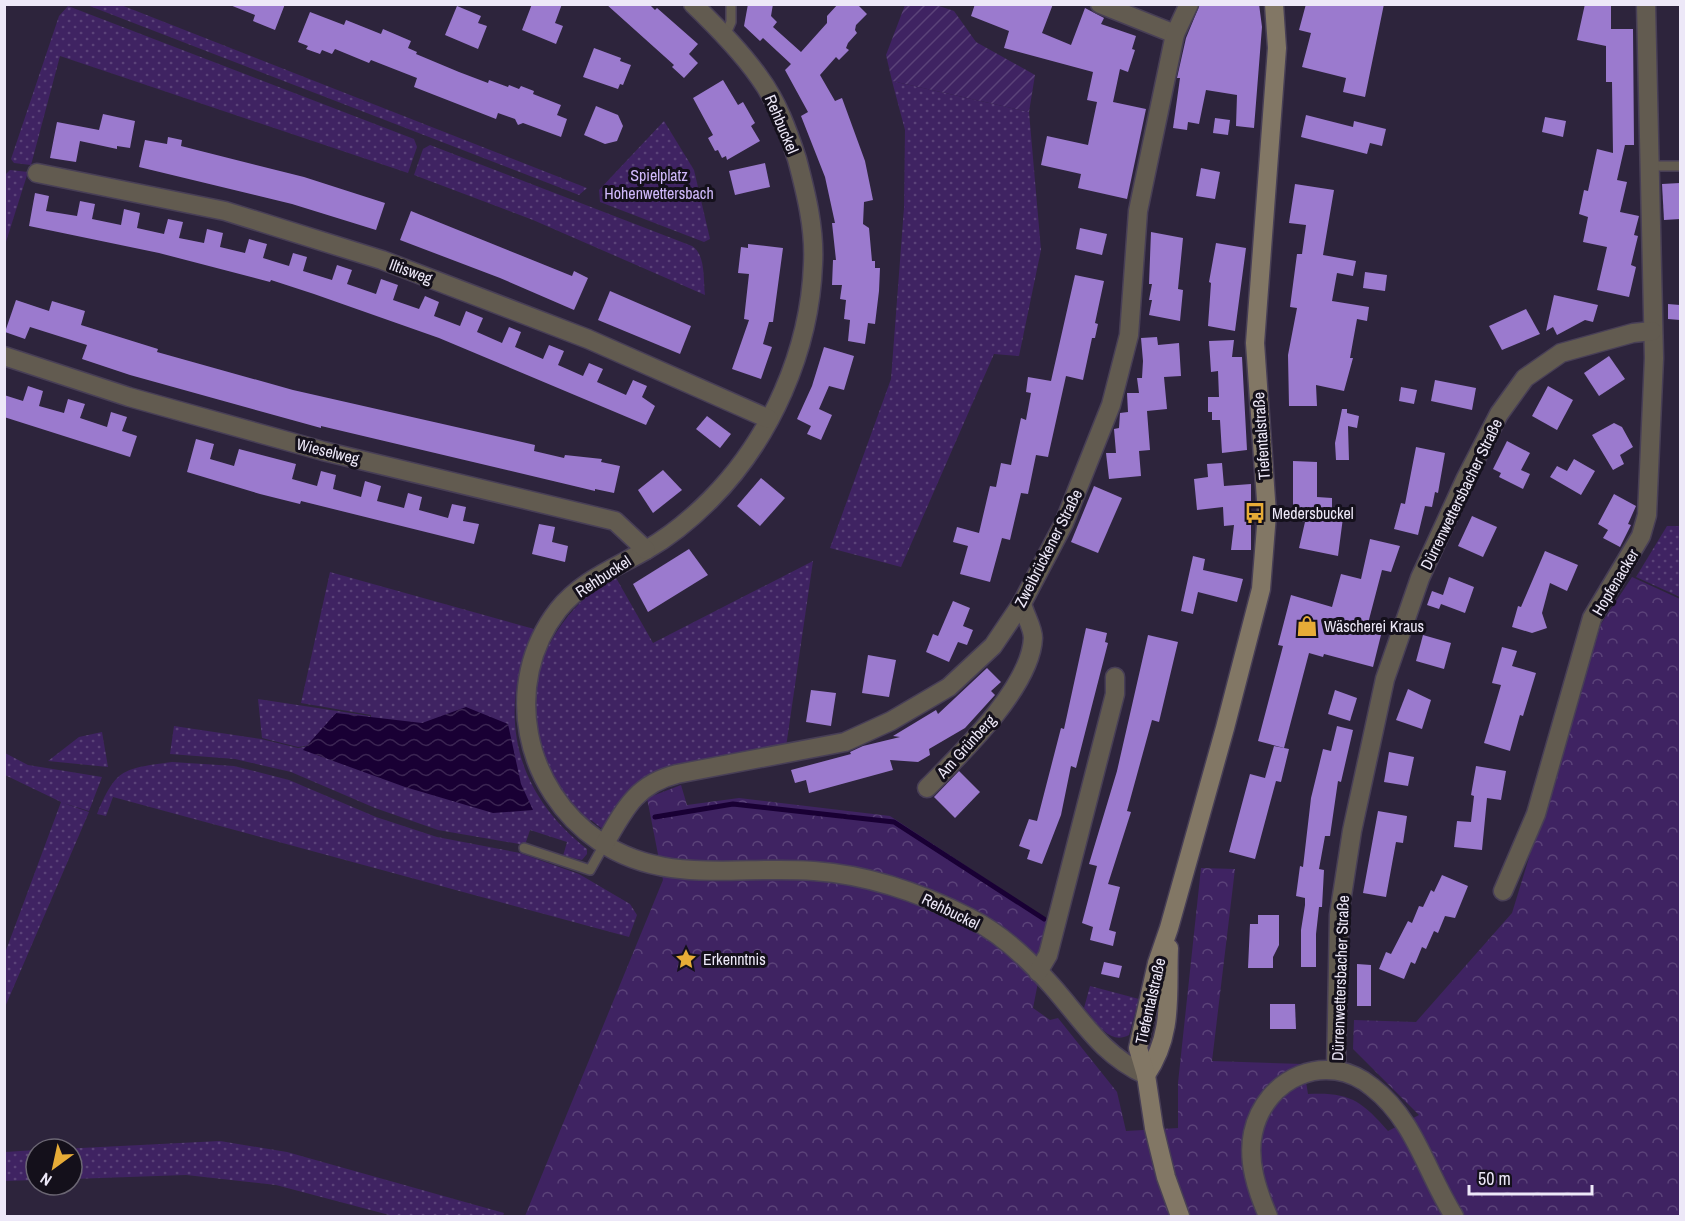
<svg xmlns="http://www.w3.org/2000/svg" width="1685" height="1221" font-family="'Archivo Narrow',sans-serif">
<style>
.grass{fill:url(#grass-dots)}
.forest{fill:url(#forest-crowns)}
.garden{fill:url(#garden-furrows)}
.water{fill:url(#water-waves)}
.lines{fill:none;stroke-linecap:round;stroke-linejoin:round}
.stream{stroke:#190034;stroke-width:5}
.building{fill:#9b7ace}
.lane-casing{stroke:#483f56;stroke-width:12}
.street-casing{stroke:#483f56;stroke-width:21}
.secondary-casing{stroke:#483f56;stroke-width:21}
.lane{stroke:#625b50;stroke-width:9}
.street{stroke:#625b50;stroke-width:18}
.secondary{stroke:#827765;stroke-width:18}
.labels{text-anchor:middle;stroke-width:6;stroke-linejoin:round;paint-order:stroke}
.street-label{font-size:16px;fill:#ede8f8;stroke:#14101b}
.park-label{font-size:16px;fill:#d0b9fb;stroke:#14101b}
.poi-label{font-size:16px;fill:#ede8f8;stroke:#14101b;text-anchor:start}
</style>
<defs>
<pattern id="grass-dots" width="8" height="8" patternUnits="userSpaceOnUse" patternTransform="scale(1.5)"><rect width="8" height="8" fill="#3f2362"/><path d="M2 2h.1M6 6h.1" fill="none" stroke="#5b4379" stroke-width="1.8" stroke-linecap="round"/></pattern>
<pattern id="forest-crowns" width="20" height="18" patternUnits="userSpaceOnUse" patternTransform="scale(1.5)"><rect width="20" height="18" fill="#3f2362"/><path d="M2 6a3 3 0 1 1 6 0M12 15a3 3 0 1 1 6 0" fill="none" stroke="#5b4379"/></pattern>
<pattern id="garden-furrows" width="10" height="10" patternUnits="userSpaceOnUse" patternTransform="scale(1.5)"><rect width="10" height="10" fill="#3f2362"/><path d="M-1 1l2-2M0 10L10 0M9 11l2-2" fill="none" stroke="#5b4379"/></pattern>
<pattern id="water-waves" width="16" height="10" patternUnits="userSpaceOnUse" patternTransform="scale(1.5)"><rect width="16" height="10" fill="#190034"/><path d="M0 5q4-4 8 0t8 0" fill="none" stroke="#3b2552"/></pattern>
</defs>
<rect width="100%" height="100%" fill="#2d243c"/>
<!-- grass -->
<g class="grass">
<polygon points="87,5 121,5 587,188 579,195"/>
<polygon points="68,6 414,139 417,147 408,173 60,56 31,165 14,163 11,159 59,16"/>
<polygon points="892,81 1029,112 1041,250 1019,356 994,354 901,567 830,548 891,379 904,208 905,130"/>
<polygon points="664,121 694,170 710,239 704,242 600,202 599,190"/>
<path d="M430,145L692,246C706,255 703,279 705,295L533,220L414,175L423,149Z"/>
<polygon points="10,170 28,172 5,245 4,176"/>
<polygon points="1667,526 1680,526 1680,597 1636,577"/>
<path d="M813,561L786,747L668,771L610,823L601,828L591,820L586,825C566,802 545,773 537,743C520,676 558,609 615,576L653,643Z"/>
<path d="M330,572L534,629C496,713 514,792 587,849V854L582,860L563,856L567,842L530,830L525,845L438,830L375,808L291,772L235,759L170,754L174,726L261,739L298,748L326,743L298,747L262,738L258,699L370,716L369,734L371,715L301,703Z"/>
<polygon points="102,732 108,767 48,761 79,737"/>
<polygon points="5,753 28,765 102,777 89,811 63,803 89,812 5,1007 5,953 61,802 5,775"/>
<path d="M172,762L234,766L289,780L376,817L437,837L520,853L579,874L630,904L637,915L629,937L113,797L106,816L97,814C117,767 123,769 172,762Z"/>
<path d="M1090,986L1139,999L1129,1035C1109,1046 1096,1021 1084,1008Z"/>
<polygon points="220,1141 287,1152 504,1213 503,1216 393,1216 276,1185 186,1175 72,1179 72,1149 61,1149"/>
<polygon points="36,1150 36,1180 5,1181 5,1152"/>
</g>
<!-- forest -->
<path class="forest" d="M1632,577L1680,599V1216H525L663,880L647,798L681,785L687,805L739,798L890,816L1050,921L1033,1008L1050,1020L1058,1018L1117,1092L1126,1131L1178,1128V1083L1201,868L1235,869L1212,1061L1303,1064L1308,1094C1349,1092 1361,1100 1388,1131L1419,1115L1353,1049L1354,1020L1416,1022L1512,913L1601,624Z"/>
<!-- garden -->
<polygon class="garden" points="905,5 936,5 954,11 976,42 1035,75 1029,112 892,81 886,55"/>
<!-- water -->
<polygon class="water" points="466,707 508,724 521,784 533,810 493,813 405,787 303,750 336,713 422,723"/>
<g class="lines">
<!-- stream -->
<polyline class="stream" points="655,817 733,804 894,822 1044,919"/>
</g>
<!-- building -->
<g class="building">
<polygon points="285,4 275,30 253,21 255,15 230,5"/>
<polygon points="532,4 562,4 555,23 563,26 556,44 522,30"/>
<polygon points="606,4 649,4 655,10 657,8 698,44 689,54 698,63 684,78 672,67 674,65"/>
<polygon points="748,4 773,4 771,16 777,22 773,27 801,52 827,23 827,16 838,4 857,4 867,14 856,25 855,30 857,33 848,43 846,48 849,50 839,60 836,57 820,75 835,101 842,98 865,161 873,200 864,202 863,224 869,228 872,261 875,261 875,268 880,268 879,291 875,324 868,323 865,344 848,341 850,320 844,319 846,300 840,299 842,285 832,285 833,260 836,260 832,223 835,223 825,177 801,116 808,112 785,70 791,64 763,38 760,41 744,26"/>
<polygon points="975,4 1053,4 1042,33 1071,45 1085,8 1104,18 1101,24 1136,36 1132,49 1135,50 1128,72 1120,69 1113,102 1146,109 1127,199 1078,188 1081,174 1041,165 1047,136 1088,145 1097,102 1087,100 1093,72 1004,48 1009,31 971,16"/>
<polygon points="1200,4 1259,4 1262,27 1254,128 1236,126 1237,95 1206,90 1199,124 1188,122 1187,130 1173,128 1180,78 1177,78 1186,38"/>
<polygon points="1306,4 1384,4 1365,97 1343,92 1346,78 1302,67 1311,33 1299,30"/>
<polygon points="1585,4 1611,4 1611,29 1633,29 1634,145 1625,145 1617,180 1627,182 1620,212 1639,216 1634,235 1638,236 1631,265 1636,267 1629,297 1597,290 1607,247 1583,242 1588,217 1579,214 1584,190 1588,191 1597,149 1613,153 1612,82 1606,82 1606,46 1577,40"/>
<polygon points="457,6 481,16 478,23 487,26 478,49 445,35"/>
<polygon points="310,12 344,25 346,20 381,34 383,29 411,41 408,48 417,52 416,54 459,72 488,83 489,80 508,87 509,85 519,89 521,86 534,91 533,94 561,105 557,115 567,119 561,137 523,123 518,125 515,119 498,113 496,119 414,87 417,78 371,60 369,63 335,49 332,54 322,50 320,54 306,49 308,46 298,42"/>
<polygon points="594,48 621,58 620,61 631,65 623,85 620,84 618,89 583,77"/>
<polygon points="723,80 738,105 743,102 755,123 751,126 760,141 727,160 726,156 722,158 718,150 715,151 708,138 713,135 693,98"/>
<polygon points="596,106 618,115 623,126 617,141 605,144 584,135"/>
<polygon points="103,114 135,121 130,148 117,146 117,149 80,141 76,162 50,158 57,122 99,130"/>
<polygon points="1306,115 1353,127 1354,121 1386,129 1382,146 1370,143 1367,154 1301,137"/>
<polygon points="1545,117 1566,121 1563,137 1542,132"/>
<polygon points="1215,118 1230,120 1228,135 1213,133"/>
<polygon points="168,137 182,140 181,146 304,177 385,203 376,230 292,204 139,167 145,140 167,144"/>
<polygon points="765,163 770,187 735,195 729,171"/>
<polygon points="1201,168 1220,172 1215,199 1196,196"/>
<polygon points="1680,183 1680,219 1664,220 1662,184"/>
<polygon points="1295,184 1334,190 1323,255 1356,261 1353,276 1337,273 1332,301 1369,307 1367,321 1357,319 1350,358 1353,358 1344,391 1316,385 1317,406 1289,406 1288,355 1297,308 1290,307 1297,254 1302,254 1306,225 1289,223"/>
<polygon points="35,193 49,196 46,211 77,216 80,201 95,204 92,219 121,225 124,209 140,213 137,228 164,234 168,219 183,222 179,238 204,243 207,229 223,233 220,247 245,253 249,239 267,244 263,258 289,266 293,253 307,257 303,271 332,280 337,265 352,270 347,284 376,294 381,279 398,285 393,300 419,309 425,296 439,302 434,316 460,326 466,311 483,318 477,332 502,343 509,327 521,332 515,347 543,359 549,345 564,351 558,365 583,376 589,363 603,369 597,382 626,395 633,380 647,386 642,397 655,406 646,425 439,338 314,294 271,280 270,282 159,253 29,226"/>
<polygon points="411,211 572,276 574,271 588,278 574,310 500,278 400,240"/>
<polygon points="1080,228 1107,234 1102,255 1076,249"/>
<polygon points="1151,232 1183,238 1178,289 1183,290 1180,321 1149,315 1152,300 1149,300 1152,284 1149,284"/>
<polygon points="1216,243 1246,248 1235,331 1208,326 1211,283 1209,282"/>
<polygon points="748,244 783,248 773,322 769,322 763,344 772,347 761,379 732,369 749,320 744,319 749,274 738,273 741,247 748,248"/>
<polygon points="1365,272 1387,275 1385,291 1363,288"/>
<polygon points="1075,275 1104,281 1095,323 1098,324 1095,338 1092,338 1083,380 1066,376 1048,457 1036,455 1028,494 1021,493 1010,540 1002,538 990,582 960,574 968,546 953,542 957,527 979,533 990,486 996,487 1001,463 1011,465 1021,418 1026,420 1031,393 1026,392 1028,377 1051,381"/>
<polygon points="610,291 691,326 680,354 598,320"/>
<polygon points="1554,295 1598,305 1593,322 1585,320 1557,335 1553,327 1546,331"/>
<polygon points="16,300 49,311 52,301 85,311 81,325 158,349 157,352 293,390 535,445 534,451 564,458 565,455 602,459 601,462 620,466 614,493 595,489 595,491 321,426 321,428 130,375 82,359 87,345 30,327 25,339 5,332"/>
<polygon points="1668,304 1680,305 1680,320 1668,319"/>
<polygon points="1526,309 1540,334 1502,350 1489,326"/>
<polygon points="1157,337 1158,345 1179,343 1181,376 1164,377 1167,409 1147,411 1150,450 1139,451 1141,476 1109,479 1106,453 1116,453 1114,429 1119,428 1120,413 1128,412 1127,393 1139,393 1137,378 1142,378 1143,361 1141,338"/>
<polygon points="1234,340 1232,357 1242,357 1247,450 1222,453 1220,420 1212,420 1212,412 1208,412 1208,397 1219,397 1218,371 1211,372 1209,341"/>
<polygon points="824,347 854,356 844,390 829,386 819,409 832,415 821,440 807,434 811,426 797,419 812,386"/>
<polygon points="1609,356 1625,379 1599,396 1584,373"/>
<polygon points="1435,380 1476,388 1472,410 1431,401"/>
<polygon points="28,386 43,391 39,406 64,413 68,399 85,404 80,418 107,427 111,412 127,417 122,431 137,436 130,457 4,417 4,395 23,401"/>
<polygon points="1548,386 1573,400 1557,430 1532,416"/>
<polygon points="1401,387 1417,390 1414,404 1399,401"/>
<polygon points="1342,409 1347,409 1347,413 1359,416 1357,428 1348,426 1349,460 1336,460 1335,443"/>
<polygon points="707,416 731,434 720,448 696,429"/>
<polygon points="1614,423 1622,427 1633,447 1620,455 1624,464 1613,470 1592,435"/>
<polygon points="196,439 214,444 210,459 234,466 239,449 296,464 292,479 317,486 321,471 336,475 333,489 361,497 365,481 381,486 377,501 404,508 408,493 422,497 419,510 448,518 452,504 466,507 463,521 479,524 474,544 301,501 300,504 260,494 187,472"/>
<polygon points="1507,441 1530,453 1521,470 1530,474 1523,489 1499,477 1501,473 1493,469"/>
<polygon points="1416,447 1445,453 1438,493 1435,492 1432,507 1425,506 1418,535 1394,529 1401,503 1405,504"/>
<polygon points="1574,459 1595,471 1581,495 1550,477 1557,466 1567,471"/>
<polygon points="1293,461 1317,462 1317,497 1332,498 1332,509 1344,510 1338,556 1299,548 1305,522 1293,520"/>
<polygon points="1222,463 1224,486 1251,484 1251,550 1231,550 1234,525 1224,526 1223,507 1197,510 1194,479 1208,477 1207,464"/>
<polygon points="663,470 682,490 653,513 638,490"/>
<polygon points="761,478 785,498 760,526 737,506"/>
<polygon points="1094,486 1122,498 1098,553 1071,542"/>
<polygon points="1614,494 1636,506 1628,524 1631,525 1620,547 1603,538 1608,530 1598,524"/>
<polygon points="1472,516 1497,527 1483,557 1458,546"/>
<polygon points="539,524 555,527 552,542 568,546 565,562 532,554"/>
<polygon points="1370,539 1400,546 1391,572 1382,570 1366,631 1381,635 1373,667 1324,654 1323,657 1309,653 1284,748 1258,741 1283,646 1278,645 1291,595 1332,607 1341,574 1361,579"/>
<polygon points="689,549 708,575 648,612 633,584"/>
<polygon points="1545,551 1578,565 1567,591 1550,583 1542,613 1547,628 1532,633 1512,627 1518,606 1521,607"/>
<polygon points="1193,556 1205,559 1203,570 1243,579 1237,602 1198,592 1193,614 1181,611"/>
<polygon points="1449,577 1474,587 1465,613 1441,604 1439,609 1427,605 1432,591 1443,595"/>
<polygon points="953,601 970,608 963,626 973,630 967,645 958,642 949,662 926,652 933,634 938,636"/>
<polygon points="1086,628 1107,633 1105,642 1108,643 1076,768 1071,766 1061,815 1042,864 1027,859 1030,850 1019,846 1029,819 1037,821 1061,728 1064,729"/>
<polygon points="1148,635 1178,642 1159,722 1152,720 1127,811 1131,812 1108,884 1120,887 1109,930 1116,932 1113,946 1090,940 1093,927 1082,923 1097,866 1089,864 1117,771"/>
<polygon points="1423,635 1451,643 1444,669 1416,661"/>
<polygon points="1502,647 1517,651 1512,666 1536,673 1523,716 1520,715 1510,751 1484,743 1501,685 1492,683"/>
<polygon points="868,655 896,660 889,697 862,693"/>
<polygon points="987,668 1001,682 991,691 995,695 965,728 929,749 930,755 918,762 890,760 893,770 809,793 806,780 795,783 791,770 851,754 850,752 863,746 900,737 893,736 936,710 938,714"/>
<polygon points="1408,689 1431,700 1422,729 1396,720"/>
<polygon points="811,690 836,693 831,726 806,722"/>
<polygon points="1335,690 1357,698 1350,721 1328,714"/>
<polygon points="1337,726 1353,730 1341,782 1338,781 1330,836 1325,836 1319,869 1324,870 1322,907 1319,907 1316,934 1316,967 1301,967 1301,930 1305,905 1305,898 1296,896 1300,866 1303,867 1311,798 1323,749 1331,751"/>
<polygon points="1274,746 1289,749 1281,782 1276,781 1255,859 1229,852 1250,774 1265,778"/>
<polygon points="1389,752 1414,757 1408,786 1384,782"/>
<polygon points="1476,766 1506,771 1501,800 1487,798 1482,850 1454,847 1457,821 1471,822 1474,796 1471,795"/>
<polygon points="959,771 980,792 955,818 934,797"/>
<polygon points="1378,811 1407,816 1403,843 1396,842 1386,897 1363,893"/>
<polygon points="1442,875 1468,886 1455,918 1445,916 1438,933 1434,931 1426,949 1422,947 1415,964 1411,962 1404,979 1379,969 1386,952 1391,954 1408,921 1412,923 1419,906 1423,907 1431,890 1434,892"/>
<polygon points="1258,915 1279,915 1279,945 1273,957 1273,968 1248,968 1250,924 1258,924"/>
<polygon points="1104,962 1122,966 1119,978 1101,974"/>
<polygon points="1357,964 1371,965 1371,1006 1357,1006"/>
<polygon points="1270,1004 1295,1004 1296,1029 1270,1029"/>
</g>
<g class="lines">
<defs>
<g id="lane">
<polyline points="725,36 731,22 731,4"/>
<polyline points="1650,166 1680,166"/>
<polyline points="524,848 590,870 604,845"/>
</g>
<g id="street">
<path d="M693,4C717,27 740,50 759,77C777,101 788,131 797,159C806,193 815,229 813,264C810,350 771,439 710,500C691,519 669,537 646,550C615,568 581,581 558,610C501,684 524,790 599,841C665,886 739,865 814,871C870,875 921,893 970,918C1000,933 1030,961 1052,986C1083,1021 1102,1055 1146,1075"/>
<polyline points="1100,4 1175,34"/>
<polyline points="37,173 225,211 382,260 588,339 769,419"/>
<polyline points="4,356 129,397 323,451 615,521 646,550"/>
<path d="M927,788C960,755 1031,687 1033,638C1033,627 1024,614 1022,603"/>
<path d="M604,845C624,810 636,784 677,774L845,742L891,721L949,687L993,646L1022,603L1064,523L1111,405L1129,335L1138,211L1175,34L1189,4"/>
<polyline points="1503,891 1536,814 1592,618 1641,536 1647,515 1654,358 1646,4"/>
<polyline points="1038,972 1048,955 1115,694 1115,677"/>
<polyline points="1336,1070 1339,915 1352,831 1385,679 1420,578 1466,478 1499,414 1525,378 1561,353 1633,333 1652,331"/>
<path d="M1268,1216C1257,1190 1247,1161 1253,1133C1265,1077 1327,1050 1372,1087C1415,1120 1426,1172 1454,1216"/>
</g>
<g id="secondary">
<path d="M1146,1075C1174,1034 1167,994 1169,948"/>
<polyline points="1180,1216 1166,1177 1154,1128 1146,1075 1138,1048 1157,963 1169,928 1225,728 1261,589 1267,514 1255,343 1277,48 1274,4"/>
</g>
</defs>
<!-- lane casing -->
<use href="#lane" class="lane-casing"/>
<!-- street casing -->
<use href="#street" class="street-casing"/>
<!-- secondary casing -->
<use href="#secondary" class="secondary-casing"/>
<!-- lane -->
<use href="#lane" class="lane"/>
<!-- street -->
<use href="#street" class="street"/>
<!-- secondary -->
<use href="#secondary" class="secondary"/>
</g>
<!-- icons -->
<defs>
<symbol id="bus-bare" viewBox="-9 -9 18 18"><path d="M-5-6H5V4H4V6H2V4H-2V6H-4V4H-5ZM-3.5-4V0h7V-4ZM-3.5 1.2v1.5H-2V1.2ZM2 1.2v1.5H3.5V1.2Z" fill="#e7ac37" stroke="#14101b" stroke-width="2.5" paint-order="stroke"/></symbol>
<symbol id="shop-bare" viewBox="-9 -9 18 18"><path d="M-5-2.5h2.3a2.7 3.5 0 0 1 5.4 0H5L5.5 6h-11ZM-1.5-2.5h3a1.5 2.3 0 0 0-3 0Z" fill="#e7ac37" stroke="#14101b" stroke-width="2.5" paint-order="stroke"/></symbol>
<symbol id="sight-bare" viewBox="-9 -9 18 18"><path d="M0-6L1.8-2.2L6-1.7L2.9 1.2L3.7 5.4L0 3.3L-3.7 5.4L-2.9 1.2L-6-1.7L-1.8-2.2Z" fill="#e7ac37" stroke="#14101b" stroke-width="2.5" paint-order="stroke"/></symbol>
</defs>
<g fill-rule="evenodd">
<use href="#bus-bare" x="1240" y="498" width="30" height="30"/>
<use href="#shop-bare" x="1292" y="611" width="30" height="30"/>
<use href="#sight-bare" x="671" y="944" width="30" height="30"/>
</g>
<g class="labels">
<!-- street labels -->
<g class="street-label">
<text transform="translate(782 124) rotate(67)" y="6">Rehbuckel</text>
<text transform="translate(411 271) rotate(20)" y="6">Iltisweg</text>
<text transform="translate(1261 436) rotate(-94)" y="6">Tiefentalstraße</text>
<text transform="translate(328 451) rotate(14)" y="6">Wieselweg</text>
<text transform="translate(1461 494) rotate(-64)" y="6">Dürrenwettersbacher Straße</text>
<text transform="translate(1048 548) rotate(-63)" y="6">Zweibrückener Straße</text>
<text transform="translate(603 576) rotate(-33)" y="6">Rehbuckel</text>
<text transform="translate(1615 582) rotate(-59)" y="6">Hopfenacker</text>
<text transform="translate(966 746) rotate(-48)" y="6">Am Grünberg</text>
<text transform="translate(951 911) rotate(26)" y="6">Rehbuckel</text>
<text transform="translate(1340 978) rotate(-88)" y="6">Dürrenwettersbacher Straße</text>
<text transform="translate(1150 1001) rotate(-77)" y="6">Tiefentalstraße</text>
</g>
<!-- park labels -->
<g class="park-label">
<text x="659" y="181">Spielplatz<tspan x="659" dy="18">Hohenwettersbach</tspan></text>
</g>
<!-- poi labels -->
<g class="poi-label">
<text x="1272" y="519">Medersbuckel</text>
<text x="1324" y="632">Wäscherei Kraus</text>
<text x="703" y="965">Erkenntnis</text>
</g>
</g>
<!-- border -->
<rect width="1685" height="1221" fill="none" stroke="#ede8f8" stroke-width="12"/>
<!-- north arrow -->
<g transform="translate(54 1167) rotate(213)"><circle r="28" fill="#14101b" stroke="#6b6673" stroke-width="1.5"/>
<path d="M0-4.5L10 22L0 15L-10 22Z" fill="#e7ac37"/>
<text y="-9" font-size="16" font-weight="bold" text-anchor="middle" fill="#ede8f8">N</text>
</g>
<!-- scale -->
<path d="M1469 1185v9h123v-9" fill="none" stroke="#ede8f8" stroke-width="3"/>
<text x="1478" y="1185" font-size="18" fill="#ede8f8" stroke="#14101b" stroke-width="4.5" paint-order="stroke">50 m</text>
</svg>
